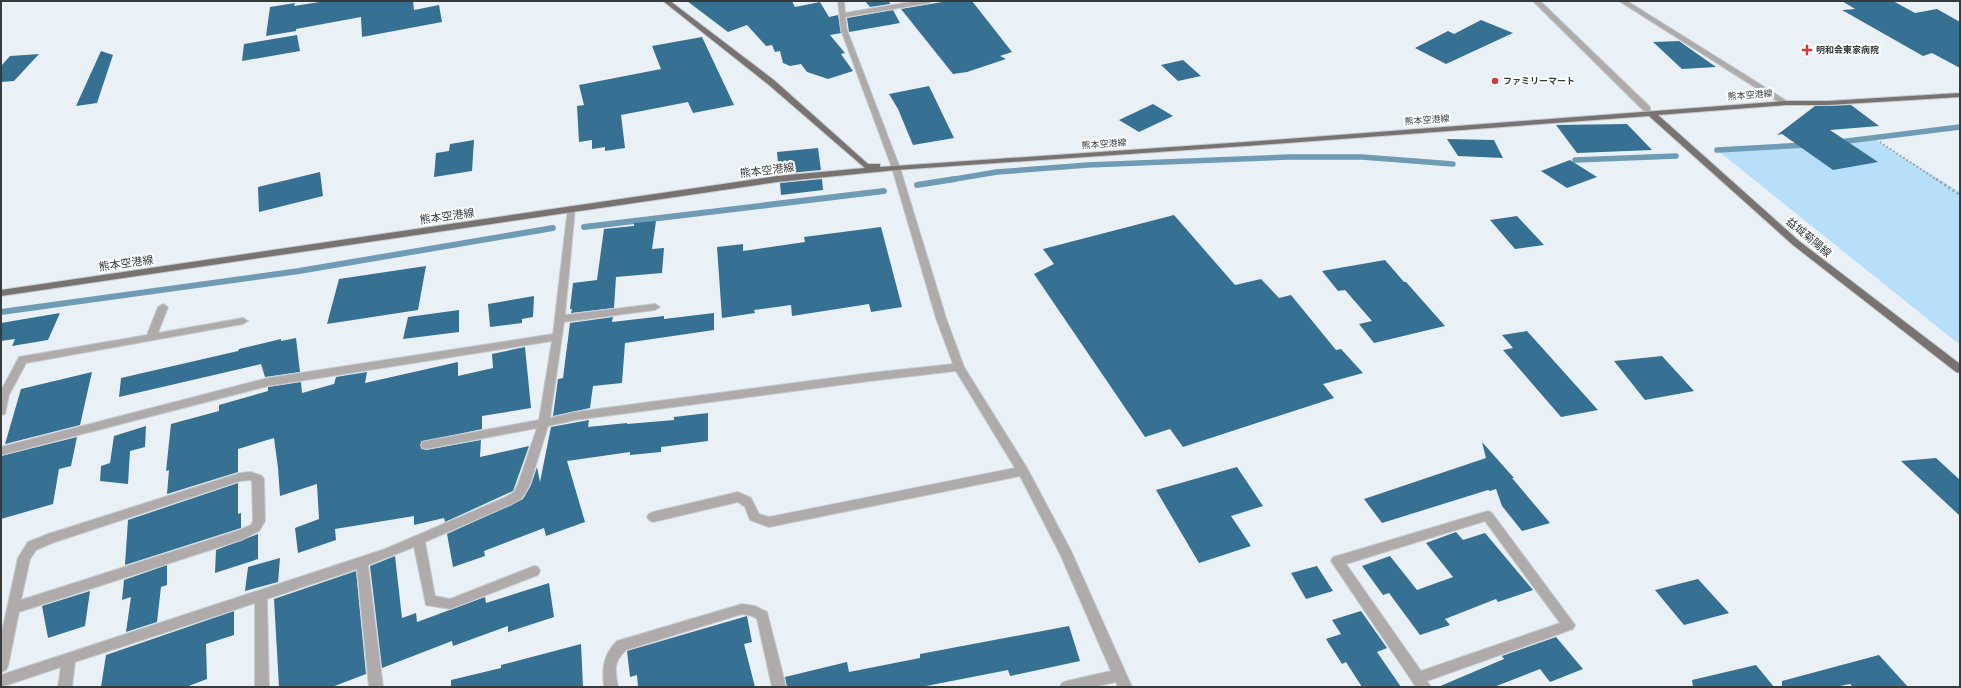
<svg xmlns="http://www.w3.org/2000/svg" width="1961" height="688" font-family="'Archivo Narrow','Noto Sans JP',sans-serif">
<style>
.green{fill:#b8dff9}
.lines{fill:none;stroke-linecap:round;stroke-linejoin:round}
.stream-far1{stroke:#709bb5;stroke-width:5.5}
.stream{stroke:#709bb5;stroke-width:6}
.building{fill:#367093}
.minor-casing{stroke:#c6cdd1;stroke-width:2}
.major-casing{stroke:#c6cdd1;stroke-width:2}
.path-far1{stroke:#969b9e;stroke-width:2;stroke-dasharray:1.5 2.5;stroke-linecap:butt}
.path{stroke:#969b9e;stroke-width:2.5;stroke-dasharray:2 3;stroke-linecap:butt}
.minor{fill:#afabab;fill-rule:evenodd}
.major{fill:#787271;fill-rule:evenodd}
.poi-dot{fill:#ca3b3e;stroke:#fcfeff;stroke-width:1.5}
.labels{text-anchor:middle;stroke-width:4;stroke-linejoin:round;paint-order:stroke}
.far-poi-label{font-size:9px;font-weight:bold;fill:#383b3c;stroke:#fcfeff;text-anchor:start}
.far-street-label{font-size:9px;fill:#383b3c;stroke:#fcfeff}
.street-label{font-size:11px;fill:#383b3c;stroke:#fcfeff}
</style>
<rect width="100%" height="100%" fill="#eaf1f6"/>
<!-- green -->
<polygon class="green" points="1874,139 1960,192 1960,345 1717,150"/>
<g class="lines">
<!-- stream-far1 -->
<g class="stream-far1">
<polyline points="1839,142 1960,127"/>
<polyline points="1717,150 1807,145"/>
<polyline points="1575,160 1676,156"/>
<polyline points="949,180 997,172 1088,165 1288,157 1362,157 1453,164"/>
</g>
<!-- stream -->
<g class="stream">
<polyline points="917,185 955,179"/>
<polyline points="584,227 884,191"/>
<polyline points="1,312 299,271 553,228"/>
</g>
</g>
<!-- building -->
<g class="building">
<polygon points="326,1 413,1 414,10 439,5 442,22 362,37 361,17 296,29 296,31 266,36 270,7 295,3 294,6"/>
<polygon points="687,1 792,1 795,7 820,2 829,17 838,15 841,33 830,35 845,53 841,54 853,71 828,79 807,72 801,64 790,66 783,63 780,51 775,52 772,45 766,46 747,25 728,32"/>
<polygon points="865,1 889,1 890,4 870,7"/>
<polygon points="948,1 972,1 1012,52 1000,56 1006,59 967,72 953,74 901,9"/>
<polygon points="1842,1 1893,1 1915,13 1937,9 1960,22 1960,68 1932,53 1923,56 1842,10 1855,9"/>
<polygon points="893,10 900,23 849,32 847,18"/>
<polygon points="1481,20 1513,33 1446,64 1415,48 1448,31 1454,34"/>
<polygon points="297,35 300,51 242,61 244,44"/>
<polygon points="702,37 734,105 693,113 688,102 621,115 625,148 605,151 605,147 592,149 592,140 579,142 577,106 584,105 579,85 661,69 652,46"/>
<polygon points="1679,41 1716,67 1682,69 1653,42"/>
<polygon points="101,51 113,55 97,103 76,106"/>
<polygon points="39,54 14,81 1,82 1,66 10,56"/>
<polygon points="1183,60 1201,76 1178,81 1161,65"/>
<polygon points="929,86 954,138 913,145 898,109 889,94"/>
<polygon points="1153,104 1173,116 1139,132 1119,120"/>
<polygon points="1851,105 1879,126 1830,130 1878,162 1833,170 1782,134 1777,135 1815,106"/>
<polygon points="1627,124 1652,150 1577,153 1556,125"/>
<polygon points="1447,139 1494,140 1503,158 1458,156"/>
<polygon points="474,140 472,171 434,177 436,153 449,151 450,144"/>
<polygon points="818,148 821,170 779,174 777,152"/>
<polygon points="1570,160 1597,177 1567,188 1541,171"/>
<polygon points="320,172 323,196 259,212 258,187"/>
<polygon points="822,179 823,190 781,195 780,183"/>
<polygon points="1174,215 1235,285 1261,279 1279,298 1291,295 1336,350 1341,349 1363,373 1323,384 1334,398 1183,447 1170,429 1145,437 1034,274 1054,264 1043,249"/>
<polygon points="1517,216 1544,245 1515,249 1490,220"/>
<polygon points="656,221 652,249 664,248 662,273 616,277 614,308 571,313 572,309 570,309 573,283 597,280 604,229 634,226 634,223"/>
<polygon points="881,227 902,307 871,312 869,304 792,316 791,305 754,310 755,313 722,318 717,247 743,244 743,251 805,242 804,237"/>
<polygon points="1385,260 1404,282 1406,282 1445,326 1374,343 1359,324 1372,321 1345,290 1338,291 1322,271"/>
<polygon points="426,266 418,310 327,324 339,279"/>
<polygon points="534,296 533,317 522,319 522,323 490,327 488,304"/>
<polygon points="459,310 459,332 403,339 408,317"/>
<polygon points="60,313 48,340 12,346 15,339 1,341 1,323"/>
<polygon points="714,313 714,330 625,343 622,383 593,386 590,408 553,416 558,379 563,378 570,323 613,317 612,322 664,316 664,319"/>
<polygon points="1527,331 1598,410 1561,417 1503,350 1513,348 1502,335"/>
<polygon points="296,338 300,372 265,377 261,364 119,397 121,378 238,351 239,349 281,339 281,341"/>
<polygon points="525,347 531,408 482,416 482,429 421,442 421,448 426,450 481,440 480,457 529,446 513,491 445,522 444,518 414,525 414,516 335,529 336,540 298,553 295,528 319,519 317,484 280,496 278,468 274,438 238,449 238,472 167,494 169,470 166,471 171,424 219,411 219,405 268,391 268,387 301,382 302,393 334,384 336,377 367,372 365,383 458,362 458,376 493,368 492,354"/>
<polygon points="1662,356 1694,391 1645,400 1614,361"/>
<polygon points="92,372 80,425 5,444 21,389"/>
<polygon points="708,413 708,441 661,447 661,452 630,455 630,452 567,461 585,522 546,536 544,528 484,551 485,556 453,567 447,534 523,499 531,485 537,467 540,482 551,427 589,420 588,427 627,423 627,424 674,420 674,417"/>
<polygon points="146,426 145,447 130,451 128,484 100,481 101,466 110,463 114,436"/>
<polygon points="77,437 71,466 59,469 53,504 1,519 1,456"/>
<polygon points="1482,442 1514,478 1512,478 1550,523 1522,531 1502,506 1496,489 1490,491 1488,490 1382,523 1364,499 1486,458"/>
<polygon points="1936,458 1960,480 1960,516 1901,461"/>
<polygon points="1237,467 1263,506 1231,516 1251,546 1199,563 1156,490"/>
<polygon points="238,483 238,514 241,513 241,528 125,565 128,520"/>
<polygon points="1456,532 1463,540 1485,533 1533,590 1498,602 1496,599 1445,619 1450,625 1420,635 1389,593 1383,595 1362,566 1390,556 1417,590 1453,577 1426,543"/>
<polygon points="258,534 258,559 215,573 216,550"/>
<polygon points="395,556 402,618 416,613 417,622 485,597 486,603 549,583 554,617 508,632 508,626 453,646 452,641 382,668 370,566"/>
<polygon points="280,558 278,582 245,591 248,567"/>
<polygon points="167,565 167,585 161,587 157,622 126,632 131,597 122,600 124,580"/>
<polygon points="1317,566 1333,591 1306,599 1291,573"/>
<polygon points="356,571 366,674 332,687 279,687 274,599"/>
<polygon points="1698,579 1729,613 1684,625 1655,590"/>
<polygon points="90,591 85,626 48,638 42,606"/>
<polygon points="234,611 234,635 206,644 207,679 186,687 101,687 106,655"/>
<polygon points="1361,611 1387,648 1377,652 1401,687 1362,687 1346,662 1342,664 1326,639 1341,634 1332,620"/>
<polygon points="747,616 752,642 744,644 755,687 638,687 637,675 630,677 627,651"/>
<polygon points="1069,626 1080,661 1010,676 1008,670 921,687 787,687 785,677 847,662 849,672 920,658 920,654"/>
<polygon points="1556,637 1583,669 1550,682 1540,669 1494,687 1438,687 1504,659 1502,656"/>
<polygon points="581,644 583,687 451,687 451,680 501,668 501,665"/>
<polygon points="1879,655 1908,687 1853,687 1850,684 1835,687 1782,687 1782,681"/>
<polygon points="1756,665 1774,687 1693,687 1692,680"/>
</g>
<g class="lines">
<defs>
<g id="minor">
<polygon points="838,1 844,1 845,13 916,1 932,1 929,3 845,17 847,30 900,168 946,318 964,367 1027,468 1071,551 1132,687 1118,687 1116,682 1094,687 1060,687 1062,683 1067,681 1111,671 1061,556 1020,476 769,527 750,520 745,507 738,502 653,522 649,520 647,517 649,514 653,512 738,492 751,498 759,514 769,517 1015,468 956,371 870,381 575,420 548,426 530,484 522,498 512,504 425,542 435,596 450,599 534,566 538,567 540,571 538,575 450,609 426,605 414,547 368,565 383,687 369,687 357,569 267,599 269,687 255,687 255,603 75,662 72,687 58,687 61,667 1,687 1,675 385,549 504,498 514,492 518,484 537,428 426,449 422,448 421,445 422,442 426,441 539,420 552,341 268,386 1,455 1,447 268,378 553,334 568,207 571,206 575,209 565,315 655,304 660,307 655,310 564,322 550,418 575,412 870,373 953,364 936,318 892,168 841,30"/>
<polygon points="1533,1 1540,1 1650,107 1650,111 1644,111"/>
<polygon points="1619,1 1627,1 1790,103 1789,105 1783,105"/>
<polygon points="163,304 168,307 158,333 243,318 248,321 243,324 26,363 9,395 5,414 1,415 1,391 19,357 147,335 158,307"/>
<path d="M251,472L262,476L264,479L265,521L259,531L241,540L19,612L8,666L6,670L1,672V636L18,558L28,542L48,534L240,473ZM250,480L252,481L253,521L251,525L237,531L21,600L30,559L36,550L52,543L240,481Z"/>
<path d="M1488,511L1492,513L1575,625L1573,629L1427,681L1431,687H1416L1331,561L1333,557L1337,556ZM1485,521L1560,623L1421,671L1346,564Z"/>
<path d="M742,604L755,606L767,612L786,687H772L757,619L752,616L742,614L626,650C613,662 615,670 618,687H604C602,668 603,655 617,641Z"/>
</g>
<polygon id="major" points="663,1 670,1 775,81 868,164 880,164 880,167 1260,141 1786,101 1828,101 1960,93 1960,97 1828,105 1786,105 1658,115 1799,241 1960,364 1960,373 1956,372 1793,245 1649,116 1260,145 896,170 777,182 1,296 1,290 777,176 865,168 769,85"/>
</defs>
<!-- minor casing -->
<use href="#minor" class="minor-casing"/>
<!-- major casing -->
<use href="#major" class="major-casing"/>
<!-- path-far1 -->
<polyline class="path-far1" points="1880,142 1937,180"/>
<!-- path -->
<polyline class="path" points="1936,179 1960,195"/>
<!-- minor -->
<use href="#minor" class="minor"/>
<!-- major -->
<use href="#major" class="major"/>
</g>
<!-- markers -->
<g class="poi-dot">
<path d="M1805 44h4v4h4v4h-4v4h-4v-4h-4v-4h4z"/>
<circle cx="1495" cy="81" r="4"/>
</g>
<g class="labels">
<!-- far-poi labels -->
<g class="far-poi-label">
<text x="1816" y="53">明和会東家病院</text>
<text x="1503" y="84">ファミリーマート</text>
</g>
<!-- far-street labels -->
<g class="far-street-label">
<text transform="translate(1750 95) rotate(-4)" y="3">熊本空港線</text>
<text transform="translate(1427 120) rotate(-4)" y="3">熊本空港線</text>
<text transform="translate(1104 144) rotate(-4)" y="3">熊本空港線</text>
</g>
<!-- street labels -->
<g class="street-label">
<text transform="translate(767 170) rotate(-7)" y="4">熊本空港線</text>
<text transform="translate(447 216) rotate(-8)" y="4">熊本空港線</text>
<text transform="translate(1809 237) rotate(40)" y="4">益城菊陽線</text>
<text transform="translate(126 263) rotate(-8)" y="4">熊本空港線</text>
</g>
</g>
<!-- border -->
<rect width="1961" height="688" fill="none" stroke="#383b3c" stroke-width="4"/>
</svg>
